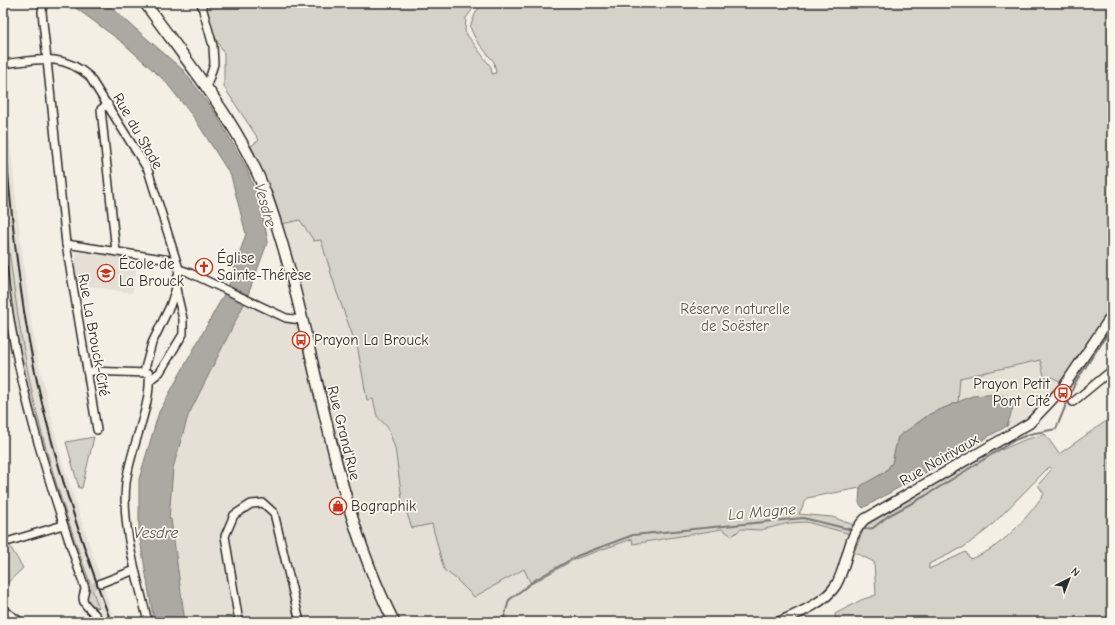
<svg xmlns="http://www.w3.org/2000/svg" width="1115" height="625" font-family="'Comic Neue',sans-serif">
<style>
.built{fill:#e4e0d6}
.green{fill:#d5d2c9;stroke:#807e7a;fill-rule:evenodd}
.water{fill:#aca9a2;stroke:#787772}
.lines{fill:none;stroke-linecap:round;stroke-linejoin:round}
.stream{stroke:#787772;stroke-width:2}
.street-tunnel{stroke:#cbc8bf;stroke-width:7;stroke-dasharray:7 3.5;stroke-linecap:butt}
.street-casing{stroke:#2b2b2b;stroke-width:10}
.secondary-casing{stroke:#2b2b2b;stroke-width:12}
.primary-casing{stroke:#2b2b2b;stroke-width:13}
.street{stroke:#fbf7ec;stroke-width:7}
.secondary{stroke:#fbf7ec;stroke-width:9}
.primary{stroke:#fbf7ec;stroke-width:10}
.rail{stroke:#2b2b2b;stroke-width:2}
.labels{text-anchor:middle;stroke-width:3.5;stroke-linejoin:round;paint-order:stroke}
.street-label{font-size:15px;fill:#2b2b2b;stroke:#fbf7ec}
.poi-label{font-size:15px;fill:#2b2b2b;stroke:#fbf7ec;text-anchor:start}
.park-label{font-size:15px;fill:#565552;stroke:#fbf7ec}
.water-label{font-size:16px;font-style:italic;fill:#585755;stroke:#fbf7ec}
</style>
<rect width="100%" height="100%" fill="#f3efe4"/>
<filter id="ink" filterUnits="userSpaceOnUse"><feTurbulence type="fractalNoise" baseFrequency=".025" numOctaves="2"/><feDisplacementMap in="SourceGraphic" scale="8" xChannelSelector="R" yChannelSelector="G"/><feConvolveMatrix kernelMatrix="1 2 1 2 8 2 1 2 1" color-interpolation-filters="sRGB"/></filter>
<g filter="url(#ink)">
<!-- built -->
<g class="built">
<polygon points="3,79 21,245 35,348 61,458 115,622 105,622 70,528 40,425 29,374 13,282 4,203"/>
<polygon points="300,219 314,241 321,239 337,293 358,350 367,400 372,399 377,416 388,428 395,448 402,499 412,527 431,521 444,570 455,578 474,597 524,569 531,584 575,559 632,539 634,544 722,529 761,530 789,523 806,522 851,534 833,585 820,598 773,622 396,622 389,610 351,497 319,374 282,224"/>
<polygon points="76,252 114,255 138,260 132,293 75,284"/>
<polygon points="246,300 299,326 338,492 370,589 386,622 185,622 171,520 169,519 173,468 188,416"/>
<polygon points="1040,360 1045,379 1052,377 1061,382 1055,394 1035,416 1008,432 1007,426 1014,404 973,396 958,402 960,378"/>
</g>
<!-- green -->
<g class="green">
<polygon points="202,3 477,3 466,18 465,32 491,67 492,74 496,73 494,62 476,40 470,27 476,12 483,3 1112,3 1112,306 1061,382 1052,377 1045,379 1040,360 960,378 958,402 930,414 898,437 892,463 885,472 860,488 807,498 799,514 832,517 854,525 851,534 806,522 789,523 761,530 741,529 732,536 722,529 633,544 632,539 575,559 531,584 524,569 474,597 455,578 444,570 432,524 412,528 402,499 395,448 388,428 377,416 373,399 367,400 358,350 337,293 321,240 314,241 300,220 282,224 273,195 251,146 259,140 224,87 224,54 210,27"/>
<path d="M3,195C11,273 21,350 40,426C56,488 77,548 99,608C90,604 86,602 87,593C47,464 3,331 3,195Z"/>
<path d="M1112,417V622H836L835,614L861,600L876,595L874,562L854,552L865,526L999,446L1001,450L1024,440L1045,434L1059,454ZM1049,467L1052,469L1038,485L1044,494C1026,519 1001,549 970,559L966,552L929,569V564L964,547L989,528Z"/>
<polygon points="94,437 82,488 79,488 66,442"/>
<polygon points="3,535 23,568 3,587"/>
</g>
<!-- water -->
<g class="water">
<polygon points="69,3 106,3 183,70 216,114 246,167 260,204 268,241 246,300 188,416 173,468 169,519 171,519 185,622 154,622 139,533 139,479 159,412 228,287 246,234 231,176 195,119 165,81 122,42"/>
<polygon points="999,394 1009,398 1014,404 1007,426 863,508 859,503 860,488 862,485 885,472 892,463 898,437 930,414 972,396"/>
</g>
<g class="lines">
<!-- stream -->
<g class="stream">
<polyline points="859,530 873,528 888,516 925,496 1015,440 1030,434 1056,429 1075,383 1112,327"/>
<polyline points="503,622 509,600 535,580 577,556 633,535 803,518 853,530"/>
</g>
<!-- street-tunnel -->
<polyline class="street-tunnel" points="90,587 101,583"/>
<defs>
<g id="street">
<polyline points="43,3 42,12 66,244 97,430"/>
<polyline points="201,3 213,46 214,64 206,89"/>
<path d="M3,64C38,60 61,52 89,76L148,170L179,269L176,288L170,306L152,343L144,372"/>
<polyline points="108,104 101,109 116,252"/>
<polyline points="66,244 176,261"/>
<path d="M3,268C14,378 49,484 85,588C85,591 83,595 83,598C83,608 98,612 99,622"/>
<polyline points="179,269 188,272 286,318 301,320"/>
<path d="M87,371L149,373C152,407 130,448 126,483C121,528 138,579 148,622"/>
<polyline points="150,380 160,372 183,334 183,319 176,289"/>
<polyline points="1073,402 1112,370"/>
<polyline points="10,541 63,525"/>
<polyline points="101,583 135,570"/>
<polyline points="3,610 21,622"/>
<polyline points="239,622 225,536 234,515 251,504 263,503 274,513 300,622"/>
</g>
<path id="secondary" d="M779,622C797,614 825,603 836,585C848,564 847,536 865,519L1030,423L1062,389L1112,315"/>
<path id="primary" d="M145,3C189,65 241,125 267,197C317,337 326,487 394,622"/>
</defs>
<!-- street casing -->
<use href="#street" class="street-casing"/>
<!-- secondary casing -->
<use href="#secondary" class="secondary-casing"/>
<!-- primary casing -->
<use href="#primary" class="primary-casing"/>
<!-- street -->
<use href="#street" class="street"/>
<!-- secondary -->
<use href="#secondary" class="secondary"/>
<!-- primary -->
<use href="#primary" class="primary"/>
<!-- rail -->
<path class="rail" d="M3,115C10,200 17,284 34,367C52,455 80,539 111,622"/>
</g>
</g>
<!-- icons -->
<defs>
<symbol id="church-ring" viewBox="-11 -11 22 22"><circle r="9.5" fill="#fbf7ec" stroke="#c8321e" stroke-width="1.5"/><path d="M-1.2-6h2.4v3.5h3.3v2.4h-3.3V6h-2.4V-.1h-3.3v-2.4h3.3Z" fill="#c8321e"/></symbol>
<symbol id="school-ring" viewBox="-11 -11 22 22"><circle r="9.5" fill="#fbf7ec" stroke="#c8321e" stroke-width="1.5"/><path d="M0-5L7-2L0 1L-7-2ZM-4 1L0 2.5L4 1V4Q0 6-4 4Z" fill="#c8321e"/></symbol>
<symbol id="bus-ring" viewBox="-11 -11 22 22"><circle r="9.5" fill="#fbf7ec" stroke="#c8321e" stroke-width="1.5"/><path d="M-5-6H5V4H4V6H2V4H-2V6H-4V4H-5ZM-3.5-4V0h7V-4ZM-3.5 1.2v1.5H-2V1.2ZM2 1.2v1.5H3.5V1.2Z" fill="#c8321e"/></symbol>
<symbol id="shop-ring" viewBox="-11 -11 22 22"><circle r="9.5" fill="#fbf7ec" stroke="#c8321e" stroke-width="1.5"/><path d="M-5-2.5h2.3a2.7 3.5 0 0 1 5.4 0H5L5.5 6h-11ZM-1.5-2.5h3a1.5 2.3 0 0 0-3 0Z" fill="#c8321e"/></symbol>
</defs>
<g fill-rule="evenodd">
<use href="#church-ring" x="194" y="257" width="20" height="20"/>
<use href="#school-ring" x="96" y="263" width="20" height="20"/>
<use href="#bus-ring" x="291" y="330" width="20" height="20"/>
<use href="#bus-ring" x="1053" y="383" width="20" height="20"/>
<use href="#shop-ring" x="328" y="496" width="20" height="20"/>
</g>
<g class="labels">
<!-- street labels -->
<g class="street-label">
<text transform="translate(138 131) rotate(60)" y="5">Rue du Stade</text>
<text transform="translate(94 335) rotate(80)" y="5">Rue La Brouck-Cité</text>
<text transform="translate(344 433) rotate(76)" y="5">Rue Grand'Rue</text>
<text transform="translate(939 460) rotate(-30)" y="5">Rue Noirivaux</text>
</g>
<!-- poi labels -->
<g class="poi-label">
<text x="217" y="263">Église<tspan x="217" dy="17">Sainte-Thérèse</tspan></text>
<text x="119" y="269">École de<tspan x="119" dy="17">La Brouck</tspan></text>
<text x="314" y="345">Prayon La Brouck</text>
<text x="1050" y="389" text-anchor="end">Prayon Petit<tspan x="1050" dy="17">Pont Cité</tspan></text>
<text x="351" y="511">Bographik</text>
</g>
<!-- park labels -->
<g class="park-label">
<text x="735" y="314">Réserve naturelle<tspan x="735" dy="17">de Soëster</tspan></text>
</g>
<!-- water labels -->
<g class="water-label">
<text transform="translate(266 205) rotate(74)" y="6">Vesdre</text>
<text transform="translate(762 511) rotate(-5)" y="6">La Magne</text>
<text x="156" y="538">Vesdre</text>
</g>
</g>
<!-- margin -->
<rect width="1115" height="625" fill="none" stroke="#fbf7ec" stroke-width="16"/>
<rect x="8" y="8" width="1099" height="609" fill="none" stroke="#2b2b2b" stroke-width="1.5" filter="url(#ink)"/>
<!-- north arrow -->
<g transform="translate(1069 579) rotate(42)" stroke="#fbf7ec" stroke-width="3" paint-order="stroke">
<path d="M0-3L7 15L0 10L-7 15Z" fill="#2b2b2b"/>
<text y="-6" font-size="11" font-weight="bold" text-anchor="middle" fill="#2b2b2b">N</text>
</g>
</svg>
